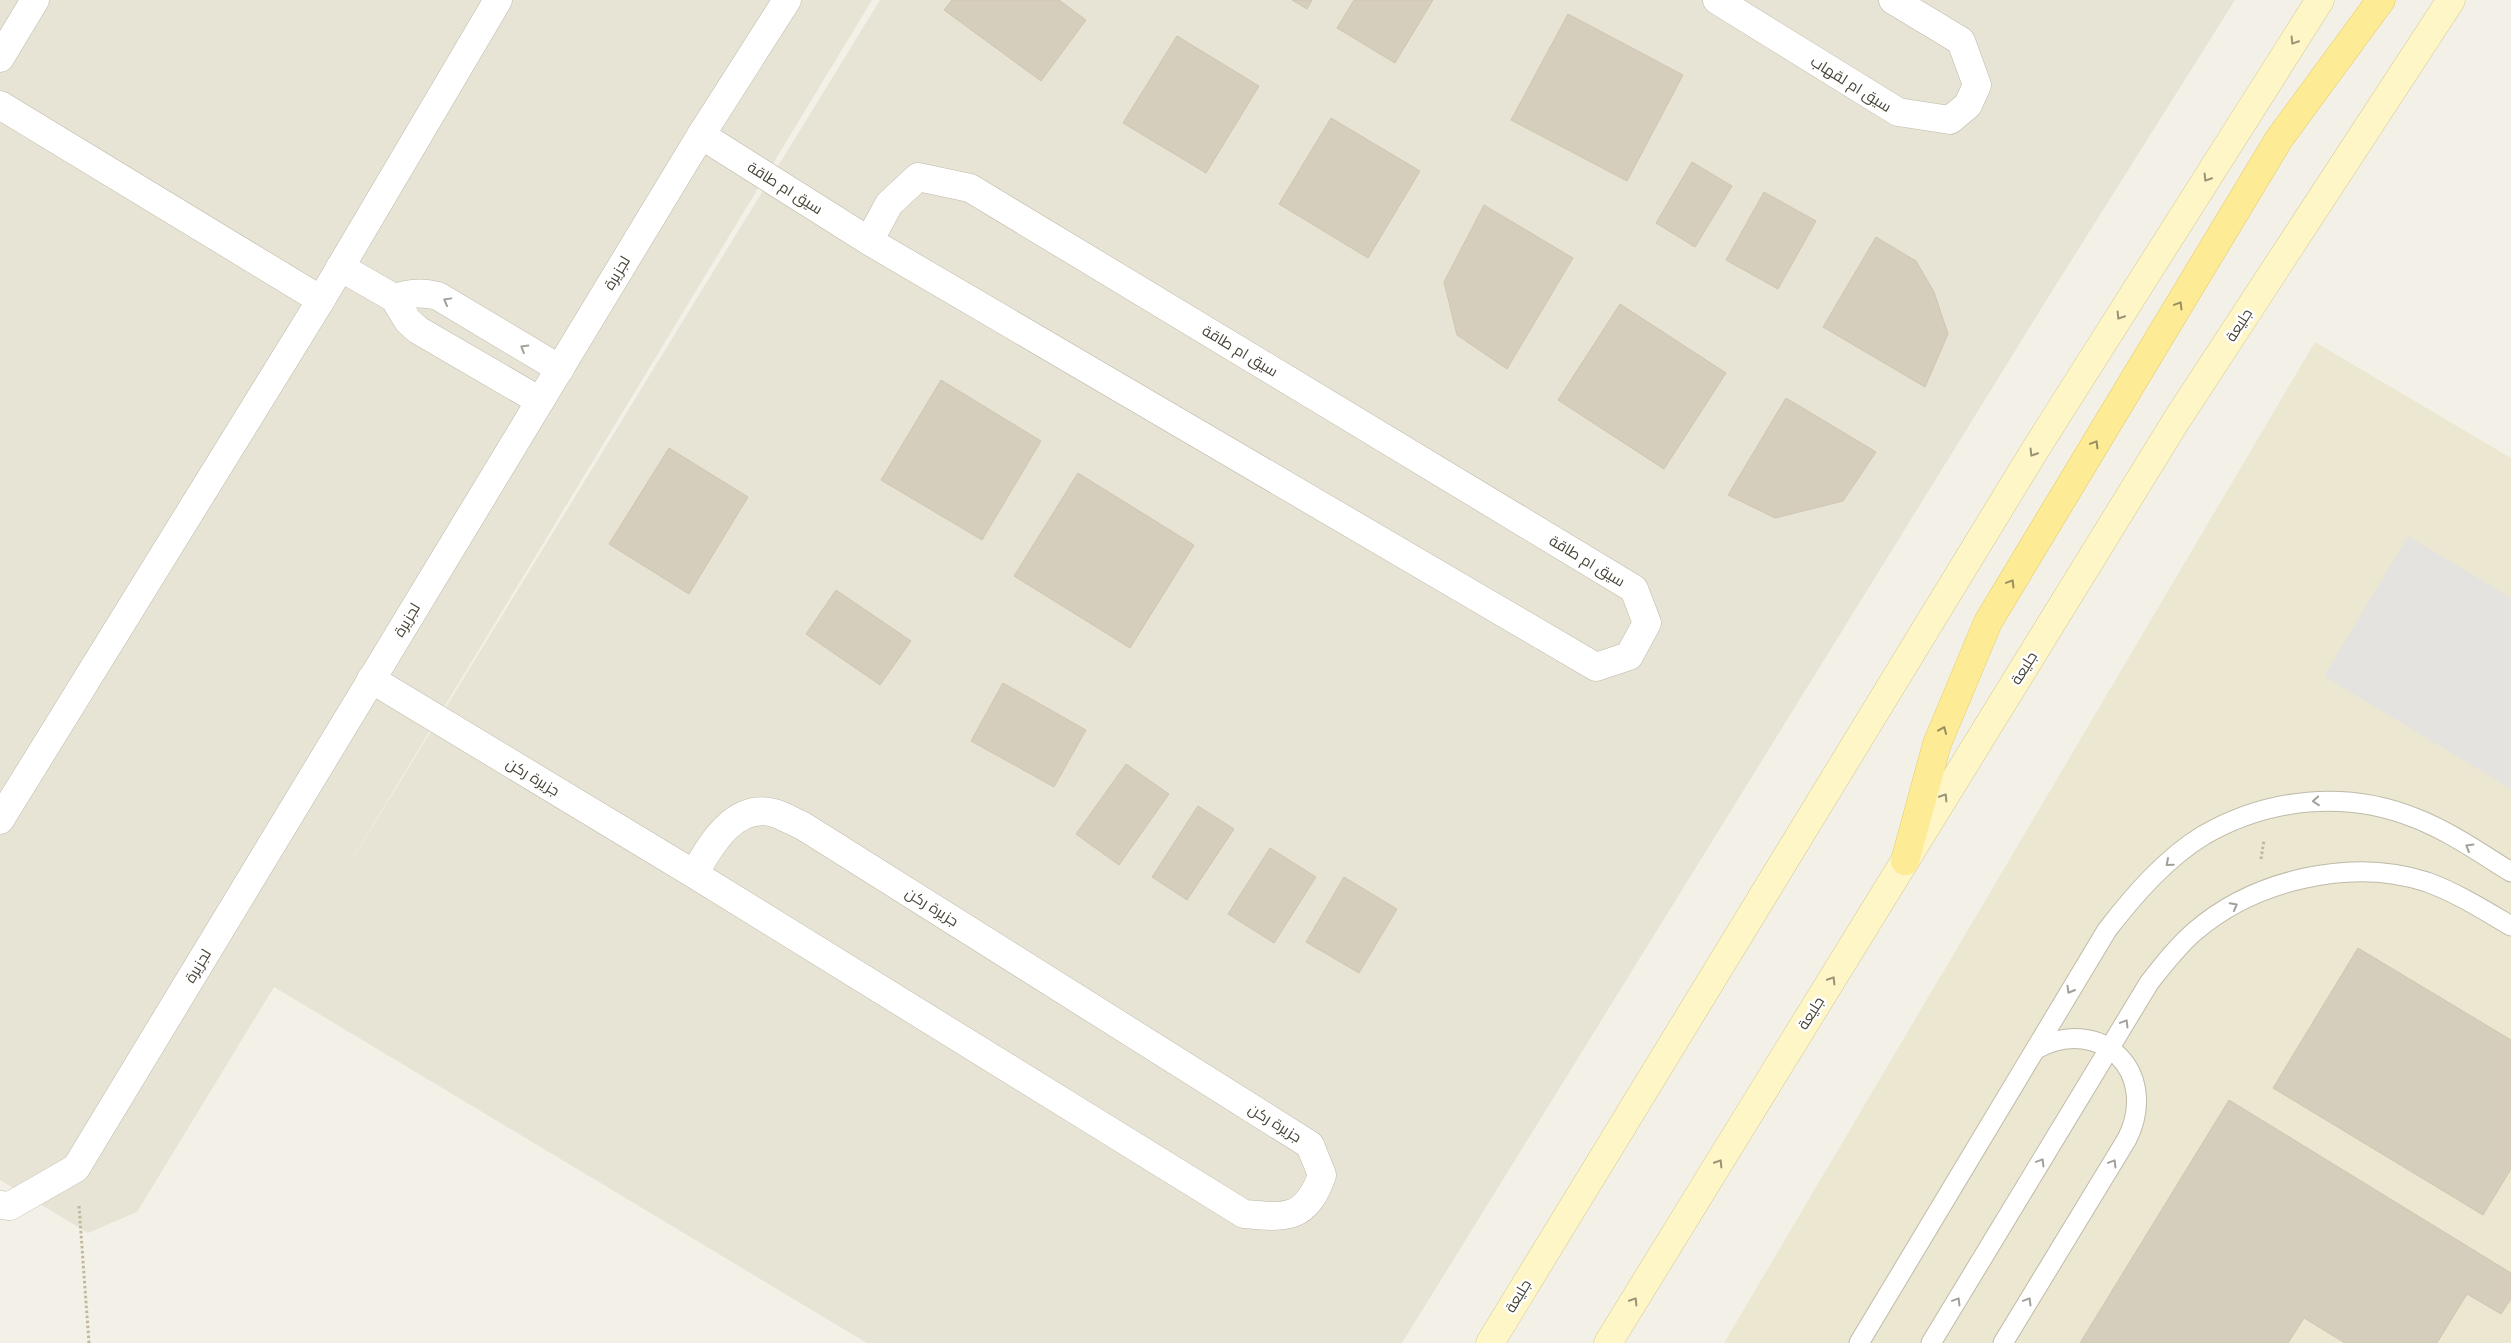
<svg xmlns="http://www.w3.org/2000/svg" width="2511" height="1343" font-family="'PT Sans',Cairo,sans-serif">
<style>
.residential{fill:#e7e3d5}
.education{fill:#ece7d1}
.parking{fill:#e4e3df}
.building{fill:#d5cebc;stroke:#d0c6af}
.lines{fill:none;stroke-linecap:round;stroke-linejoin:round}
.service-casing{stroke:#bfbaa9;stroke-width:21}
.minor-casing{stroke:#bfbaa9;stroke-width:29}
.secondary-casing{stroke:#d3c997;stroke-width:29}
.primary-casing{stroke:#e3ca65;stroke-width:29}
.path{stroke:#c1b79b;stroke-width:3;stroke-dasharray:2.5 2.5;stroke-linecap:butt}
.service{stroke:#fff;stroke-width:19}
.minor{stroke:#fff;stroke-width:28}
.secondary{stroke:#fef6c6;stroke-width:28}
.primary{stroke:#feeb95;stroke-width:28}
.oneway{stroke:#999377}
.oneway2{stroke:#a2a09a}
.oneway3{stroke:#998e61}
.labels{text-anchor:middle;stroke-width:5;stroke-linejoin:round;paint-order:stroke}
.street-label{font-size:15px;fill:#464236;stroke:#fff}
</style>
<rect width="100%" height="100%" fill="#f3f1e7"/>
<!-- residential -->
<polygon class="residential" points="0,0 872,0 328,899 880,0 2235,0 2054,288 1402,1343 867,1343 274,987 137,1212 88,1233 0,1180"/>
<!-- education -->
<polygon class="education" points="2315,342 2511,458 2511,1343 1724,1343"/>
<!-- parking -->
<polygon class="parking" points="2408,536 2511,598 2511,789 2324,676"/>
<!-- building -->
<g class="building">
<polygon points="952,0 1059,0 1086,20 1041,81 944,10"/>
<polygon points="1292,0 1312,0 1307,9"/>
<polygon points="1354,0 1433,0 1395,63 1337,28"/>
<polygon points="1568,14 1683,75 1627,181 1511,120"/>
<polygon points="1177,36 1259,86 1206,173 1123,123"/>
<polygon points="1331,118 1420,171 1368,258 1279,204"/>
<polygon points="1692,162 1732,186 1695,247 1656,223"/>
<polygon points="1764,192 1816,221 1778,289 1726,260"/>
<polygon points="1484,205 1573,258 1507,369 1457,335 1444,282"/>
<polygon points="1876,237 1916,261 1934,292 1948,334 1925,387 1823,327"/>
<polygon points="1620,304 1726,373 1664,469 1558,400"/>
<polygon points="941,380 1041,441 982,540 881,480"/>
<polygon points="1786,398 1876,452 1843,501 1775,518 1728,495"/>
<polygon points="669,448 748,497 689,594 609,544"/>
<polygon points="1078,473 1194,545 1130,648 1014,576"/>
<polygon points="836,590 911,641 880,685 806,634"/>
<polygon points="1003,683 1086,730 1054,787 971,741"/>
<polygon points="1126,764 1169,794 1119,865 1076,834"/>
<polygon points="1198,806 1234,829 1187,900 1152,877"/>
<polygon points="1270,848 1316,877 1274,943 1228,914"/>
<polygon points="1344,877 1397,909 1359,973 1306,942"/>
<polygon points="2358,948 2511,1040 2511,1169 2483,1215 2273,1088"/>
<polygon points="2229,1100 2511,1273 2511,1299 2501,1314 2467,1294 2437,1343 2345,1343 2304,1318 2288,1343 2080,1343"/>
</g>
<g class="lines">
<defs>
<g id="service">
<path d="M1859,1343L2107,930C2134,895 2166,858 2204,835C2269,798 2346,790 2415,818C2449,831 2480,853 2511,872"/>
<path d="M1931,1343L2149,983C2163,965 2177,947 2194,932C2254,880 2351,857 2427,882C2457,893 2484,910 2511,926"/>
<path d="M2003,1343L2127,1139C2160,1073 2102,1014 2036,1049"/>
</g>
<g id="minor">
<polyline points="1717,0 1898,112 1950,120 1968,105 1977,85 1961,41 1893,0"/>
<polyline points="0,58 35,0"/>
<polyline points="0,105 321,300"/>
<polyline points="701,135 869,241 1596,667 1629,656 1647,623 1634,589 970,188 918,177 889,204 869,241"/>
<polyline points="340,267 394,298 408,321 418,330 540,401"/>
<path d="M394,298C410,293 422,292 438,296L560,369"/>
<path d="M371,679L694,874L1244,1214C1287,1218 1306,1220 1322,1175L1310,1145L803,826C794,822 784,816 774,813C734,802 710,846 694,874"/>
<polyline points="0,820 321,300 498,0"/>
<polyline points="0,1205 10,1206 76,1168 701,135 787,0"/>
</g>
<g id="secondary">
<polyline points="1490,1343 2035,450 2320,0"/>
<polyline points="1608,1343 2176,421 2451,0"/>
</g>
<polyline id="primary" points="1905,861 1937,744 1988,622 2279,139 2381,0"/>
</defs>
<!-- service casing -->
<use href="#service" class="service-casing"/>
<!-- minor casing -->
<use href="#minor" class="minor-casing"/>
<!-- secondary casing -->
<use href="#secondary" class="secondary-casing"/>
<!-- primary casing -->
<use href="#primary" class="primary-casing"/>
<!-- path -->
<g class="path">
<polyline points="2261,859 2264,840"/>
<polyline points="79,1206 89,1343"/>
</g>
<!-- service -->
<use href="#service" class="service"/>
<!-- minor -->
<use href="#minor" class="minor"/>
<!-- secondary -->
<use href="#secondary" class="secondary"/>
<!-- primary -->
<use href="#primary" class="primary"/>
</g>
<!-- one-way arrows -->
<defs><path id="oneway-chevron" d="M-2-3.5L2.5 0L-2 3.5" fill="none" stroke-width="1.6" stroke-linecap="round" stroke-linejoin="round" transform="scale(1.25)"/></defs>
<g class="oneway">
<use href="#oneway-chevron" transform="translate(2294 41) rotate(122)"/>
<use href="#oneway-chevron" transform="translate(2207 178) rotate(122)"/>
<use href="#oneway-chevron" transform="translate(2120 316) rotate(122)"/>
<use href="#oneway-chevron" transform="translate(2033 453) rotate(122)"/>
<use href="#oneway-chevron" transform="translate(1944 797) rotate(-58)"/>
<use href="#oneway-chevron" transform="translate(1832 980) rotate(-58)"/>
<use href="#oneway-chevron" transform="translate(1719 1163) rotate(-58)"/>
<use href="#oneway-chevron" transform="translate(1634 1301) rotate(-58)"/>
</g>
<g class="oneway2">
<use href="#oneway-chevron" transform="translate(447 301) rotate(-151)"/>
<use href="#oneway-chevron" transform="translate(524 348) rotate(-149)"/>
<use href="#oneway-chevron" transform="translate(2316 801) rotate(175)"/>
<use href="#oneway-chevron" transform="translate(2469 847) rotate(-149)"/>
<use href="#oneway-chevron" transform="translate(2169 863) rotate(139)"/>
<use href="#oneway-chevron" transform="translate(2234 906) rotate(-28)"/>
<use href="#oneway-chevron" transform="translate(2070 990) rotate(120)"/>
<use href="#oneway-chevron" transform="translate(2125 1023) rotate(-59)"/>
<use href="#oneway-chevron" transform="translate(2041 1162) rotate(-59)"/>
<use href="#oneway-chevron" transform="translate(2113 1163) rotate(-59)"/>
<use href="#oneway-chevron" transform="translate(1957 1301) rotate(-59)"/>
<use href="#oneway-chevron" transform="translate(2028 1301) rotate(-59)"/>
</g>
<g class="oneway3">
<use href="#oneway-chevron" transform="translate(2179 305) rotate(-59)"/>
<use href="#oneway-chevron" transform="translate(2095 444) rotate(-59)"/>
<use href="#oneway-chevron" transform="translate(2011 583) rotate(-59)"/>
<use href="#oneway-chevron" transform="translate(1943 730) rotate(-67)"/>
</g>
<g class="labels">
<!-- street labels -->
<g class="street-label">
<text transform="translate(1851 84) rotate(32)" y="5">سيق ام لقهاب</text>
<text transform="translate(785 188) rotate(32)" y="5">سيق ام طاقة</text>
<text transform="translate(617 273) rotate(-59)" y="5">لجزيرة</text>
<text transform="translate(2239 325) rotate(-57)" y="5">جليعة</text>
<text transform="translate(1240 351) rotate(31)" y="5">سيق ام طاقة</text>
<text transform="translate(1587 561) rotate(31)" y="5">سيق ام طاقة</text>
<text transform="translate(407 620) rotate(-59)" y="5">لجزيرة</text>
<text transform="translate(2024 668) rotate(-58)" y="5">جليعة</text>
<text transform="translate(533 777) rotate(31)" y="5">جزيرة ركن</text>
<text transform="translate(932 907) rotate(32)" y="5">جزيرة ركن</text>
<text transform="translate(198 966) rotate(-59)" y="5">لجزيرة</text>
<text transform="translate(1811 1013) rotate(-58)" y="5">جليعة</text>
<text transform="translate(1275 1123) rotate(32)" y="5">جزيرة ركن</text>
<text transform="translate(1518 1296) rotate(-59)" y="5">جليعة</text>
</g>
</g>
</svg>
